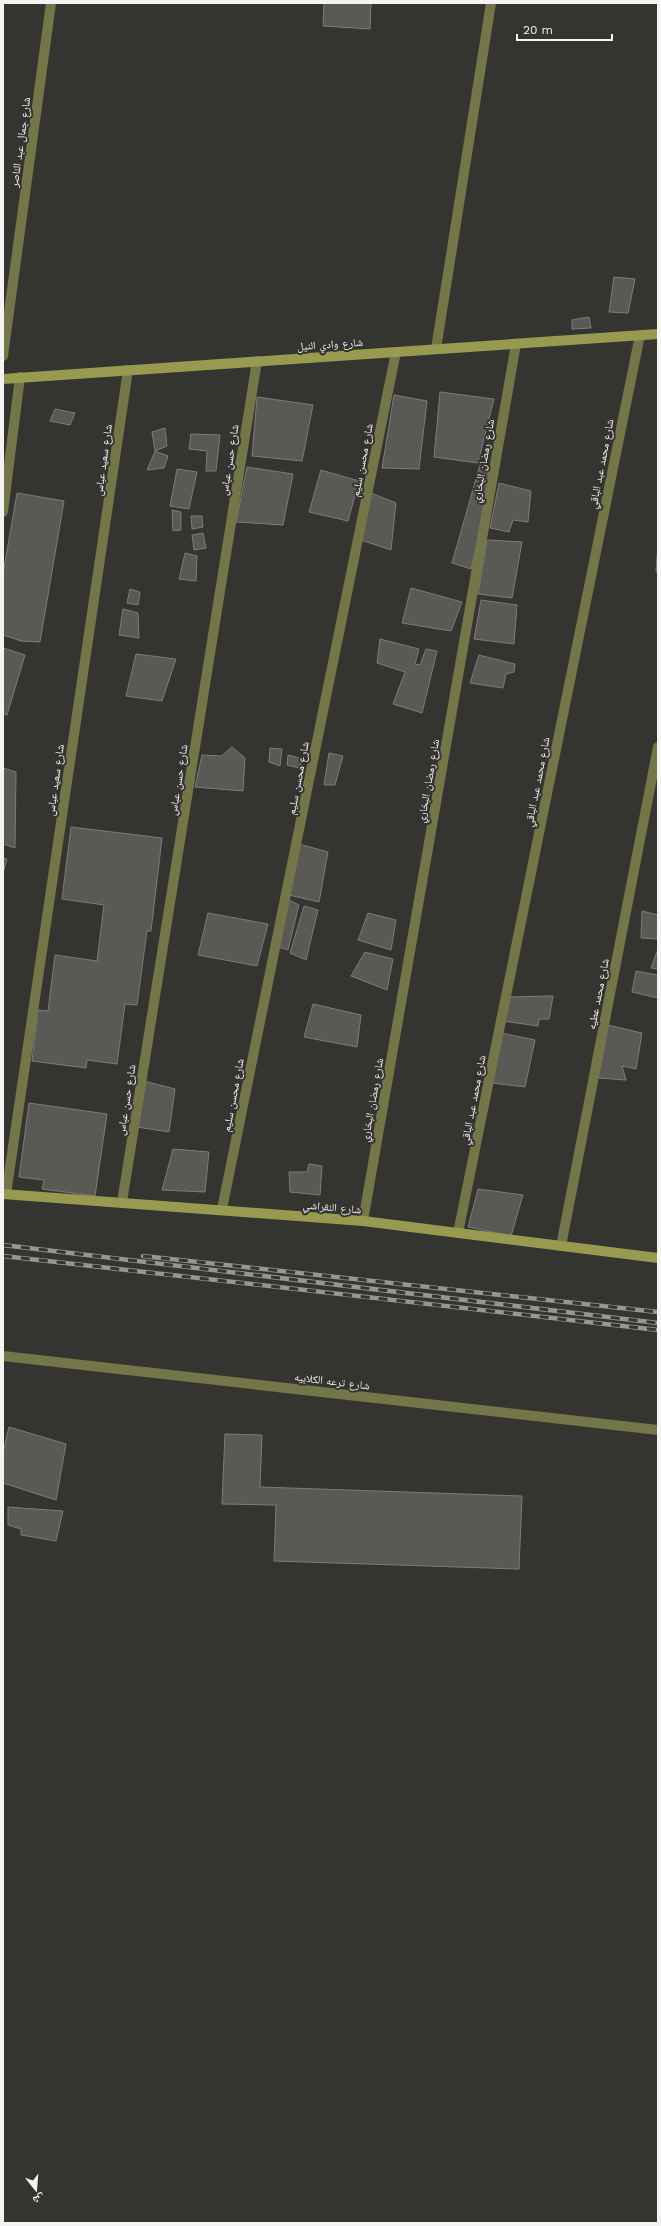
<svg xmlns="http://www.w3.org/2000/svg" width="661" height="2226" font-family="'Work Sans','Noto Naskh Arabic',sans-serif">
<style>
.building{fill:#595956;stroke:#7c7c79}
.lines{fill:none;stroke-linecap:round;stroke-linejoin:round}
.street{stroke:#747549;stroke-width:10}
.secondary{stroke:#989a50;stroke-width:10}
.rail-casing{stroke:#969694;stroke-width:4.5}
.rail{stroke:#343431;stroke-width:3;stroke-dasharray:9;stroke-linecap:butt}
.labels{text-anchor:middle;stroke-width:4;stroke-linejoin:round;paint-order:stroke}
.street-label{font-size:11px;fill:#f4f4f2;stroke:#343431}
</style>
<rect width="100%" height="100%" fill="#343431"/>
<!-- building -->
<g class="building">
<polygon points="324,3 371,3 370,29 323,26"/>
<polygon points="614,277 635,279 628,313 609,312"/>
<polygon points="589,317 591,328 572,329 572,320"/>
<polygon points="440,392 494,399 478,463 434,457"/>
<polygon points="394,395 427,401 419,469 382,468"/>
<polygon points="257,397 313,405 302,461 252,456"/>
<polygon points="55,409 75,413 70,425 50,421"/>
<polygon points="165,428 167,446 155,451 152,432"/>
<polygon points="191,434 220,435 216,471 206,471 207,451 189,449"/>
<polygon points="155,451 168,456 164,468 147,470"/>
<polygon points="480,465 495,468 471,569 452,563"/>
<polygon points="247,467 293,474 283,525 236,522"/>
<polygon points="177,469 197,472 189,509 170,506"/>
<polygon points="321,470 359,481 348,521 309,512"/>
<polygon points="499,483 531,491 528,522 513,520 509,532 490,528"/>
<polygon points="17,493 64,501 40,642 21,641 3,635 3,574"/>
<polygon points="371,493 396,503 391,550 361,540"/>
<polygon points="172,510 181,512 181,530 173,531"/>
<polygon points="191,516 202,516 203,527 192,529"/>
<polygon points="203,533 206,548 194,550 192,535"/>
<polygon points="487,540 522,542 512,598 478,594"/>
<polygon points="658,543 658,572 656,572"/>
<polygon points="185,553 197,556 196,581 179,579"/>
<polygon points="411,588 462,602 451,631 402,623"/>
<polygon points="130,589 140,592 138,605 127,603"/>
<polygon points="481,600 517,605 514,644 474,639"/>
<polygon points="123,609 138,613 139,638 119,635"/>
<polygon points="380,639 419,649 415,664 420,665 426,649 437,651 422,713 393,704 405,672 377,663"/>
<polygon points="3,648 25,655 7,715 3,714"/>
<polygon points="136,654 176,659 162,701 126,696"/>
<polygon points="479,655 515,664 514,672 506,674 503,688 470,683"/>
<polygon points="232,747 245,758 243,791 195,787 202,755 222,756"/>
<polygon points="270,748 282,749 280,766 269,762"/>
<polygon points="329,753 343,756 335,785 324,785"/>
<polygon points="288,755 303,759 299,768 287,765"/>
<polygon points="3,768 16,772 15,848 3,844"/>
<polygon points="71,827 162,838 151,931 147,931 137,1005 125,1004 117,1064 87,1060 86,1068 32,1061 38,1010 48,1011 55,955 97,961 104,905 62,899"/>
<polygon points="299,844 328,852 319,902 289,895"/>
<polygon points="3,858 7,859 3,873"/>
<polygon points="287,899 299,905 288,950 278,947"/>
<polygon points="304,906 318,910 306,960 290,953"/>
<polygon points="642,911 658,915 657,939 641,938"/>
<polygon points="208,913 268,924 257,966 198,955"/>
<polygon points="368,913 396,920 391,950 358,940"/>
<polygon points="658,949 658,969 651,968"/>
<polygon points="365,952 393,959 387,990 351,976"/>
<polygon points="636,971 658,975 658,998 632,992"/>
<polygon points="547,996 553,996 549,1019 539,1019 538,1026 503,1021 508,997"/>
<polygon points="313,1004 361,1015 357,1047 304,1037"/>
<polygon points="608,1025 642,1033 636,1069 622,1066 626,1080 598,1078"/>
<polygon points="501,1033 535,1040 525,1087 492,1083"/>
<polygon points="144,1081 175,1089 169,1132 137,1127"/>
<polygon points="29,1103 107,1114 95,1196 42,1189 44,1180 19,1177"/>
<polygon points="173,1149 209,1152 205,1192 162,1190"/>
<polygon points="309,1164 322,1166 320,1195 290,1192 289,1172 307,1172"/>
<polygon points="478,1189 523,1195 511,1236 468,1227"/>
<polygon points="9,1427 66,1444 56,1500 3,1483 3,1452"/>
<polygon points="225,1434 262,1435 260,1487 522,1496 519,1569 274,1561 276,1505 222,1504"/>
<polygon points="8,1507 63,1511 56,1541 21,1535 21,1529 8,1525"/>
</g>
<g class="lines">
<!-- street -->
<g class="street">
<polyline points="436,349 491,3"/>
<polyline points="3,356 51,3"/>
<polyline points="3,512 20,377"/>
<polyline points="6,1194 128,370"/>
<polyline points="122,1202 257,361"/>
<polyline points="222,1209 396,352"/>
<polyline points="363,1221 516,344"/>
<polyline points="458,1233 640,335"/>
<polyline points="561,1246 658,747"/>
<polyline points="3,1356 658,1430"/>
</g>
<!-- secondary -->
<g class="secondary">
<polyline points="3,379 658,334"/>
<polyline points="3,1194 363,1221 658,1258"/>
</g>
<defs>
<g id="rail">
<polyline points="3,1245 658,1323"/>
<polyline points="3,1256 658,1330"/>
<polyline points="143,1256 658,1312"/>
</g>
</defs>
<!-- rail casing -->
<use href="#rail" class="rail-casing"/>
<!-- rail -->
<use href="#rail" class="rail"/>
</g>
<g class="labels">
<!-- street labels -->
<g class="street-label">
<text transform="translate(20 142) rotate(-82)" y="4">شارع جمال عبد الناصر</text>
<text transform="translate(330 344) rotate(-4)" y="4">شارع وادي النيل</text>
<text transform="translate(103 460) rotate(-82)" y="4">شارع سعيد عباس</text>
<text transform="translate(229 460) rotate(-81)" y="4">شارع حسن عباس</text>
<text transform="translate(362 460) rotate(-79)" y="4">شارع محسن سليم</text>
<text transform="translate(483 461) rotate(-80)" y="4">شارع رمضان البخاري</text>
<text transform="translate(601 464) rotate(-79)" y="4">شارع محمد عبد الباقي</text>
<text transform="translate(298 778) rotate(-79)" y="4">شارع محسن سليم</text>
<text transform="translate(55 780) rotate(-82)" y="4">شارع سعيد عباس</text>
<text transform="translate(178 780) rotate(-81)" y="4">شارع حسن عباس</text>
<text transform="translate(428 781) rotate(-80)" y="4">شارع رمضان البخاري</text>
<text transform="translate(537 782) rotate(-79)" y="4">شارع محمد عبد الباقي</text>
<text transform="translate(598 994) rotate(-79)" y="4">شارع محمد عطيه</text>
<text transform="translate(233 1095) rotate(-79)" y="4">شارع محسن سليم</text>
<text transform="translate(126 1100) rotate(-81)" y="4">شارع حسن عباس</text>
<text transform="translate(372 1100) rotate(-80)" y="4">شارع رمضان البخاري</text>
<text transform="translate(473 1100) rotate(-79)" y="4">شارع محمد عبد الباقي</text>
<text transform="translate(332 1207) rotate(5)" y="4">شارع النقراشي</text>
<text transform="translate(332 1381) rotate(7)" y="4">شارع ترعه الكلابيه</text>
</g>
</g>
<!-- border -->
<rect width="661" height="2226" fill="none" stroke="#f4f4f2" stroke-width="8"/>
<!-- north arrow -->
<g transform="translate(36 2190) rotate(163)" stroke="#343431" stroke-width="3" paint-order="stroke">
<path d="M0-3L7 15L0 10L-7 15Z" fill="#f4f4f2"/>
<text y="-6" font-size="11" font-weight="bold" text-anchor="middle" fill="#f4f4f2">ش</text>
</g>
<!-- scale -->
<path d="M517 34v6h95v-6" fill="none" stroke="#f4f4f2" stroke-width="2"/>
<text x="523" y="34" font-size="12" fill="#f4f4f2" stroke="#343431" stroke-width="3" paint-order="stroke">20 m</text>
</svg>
